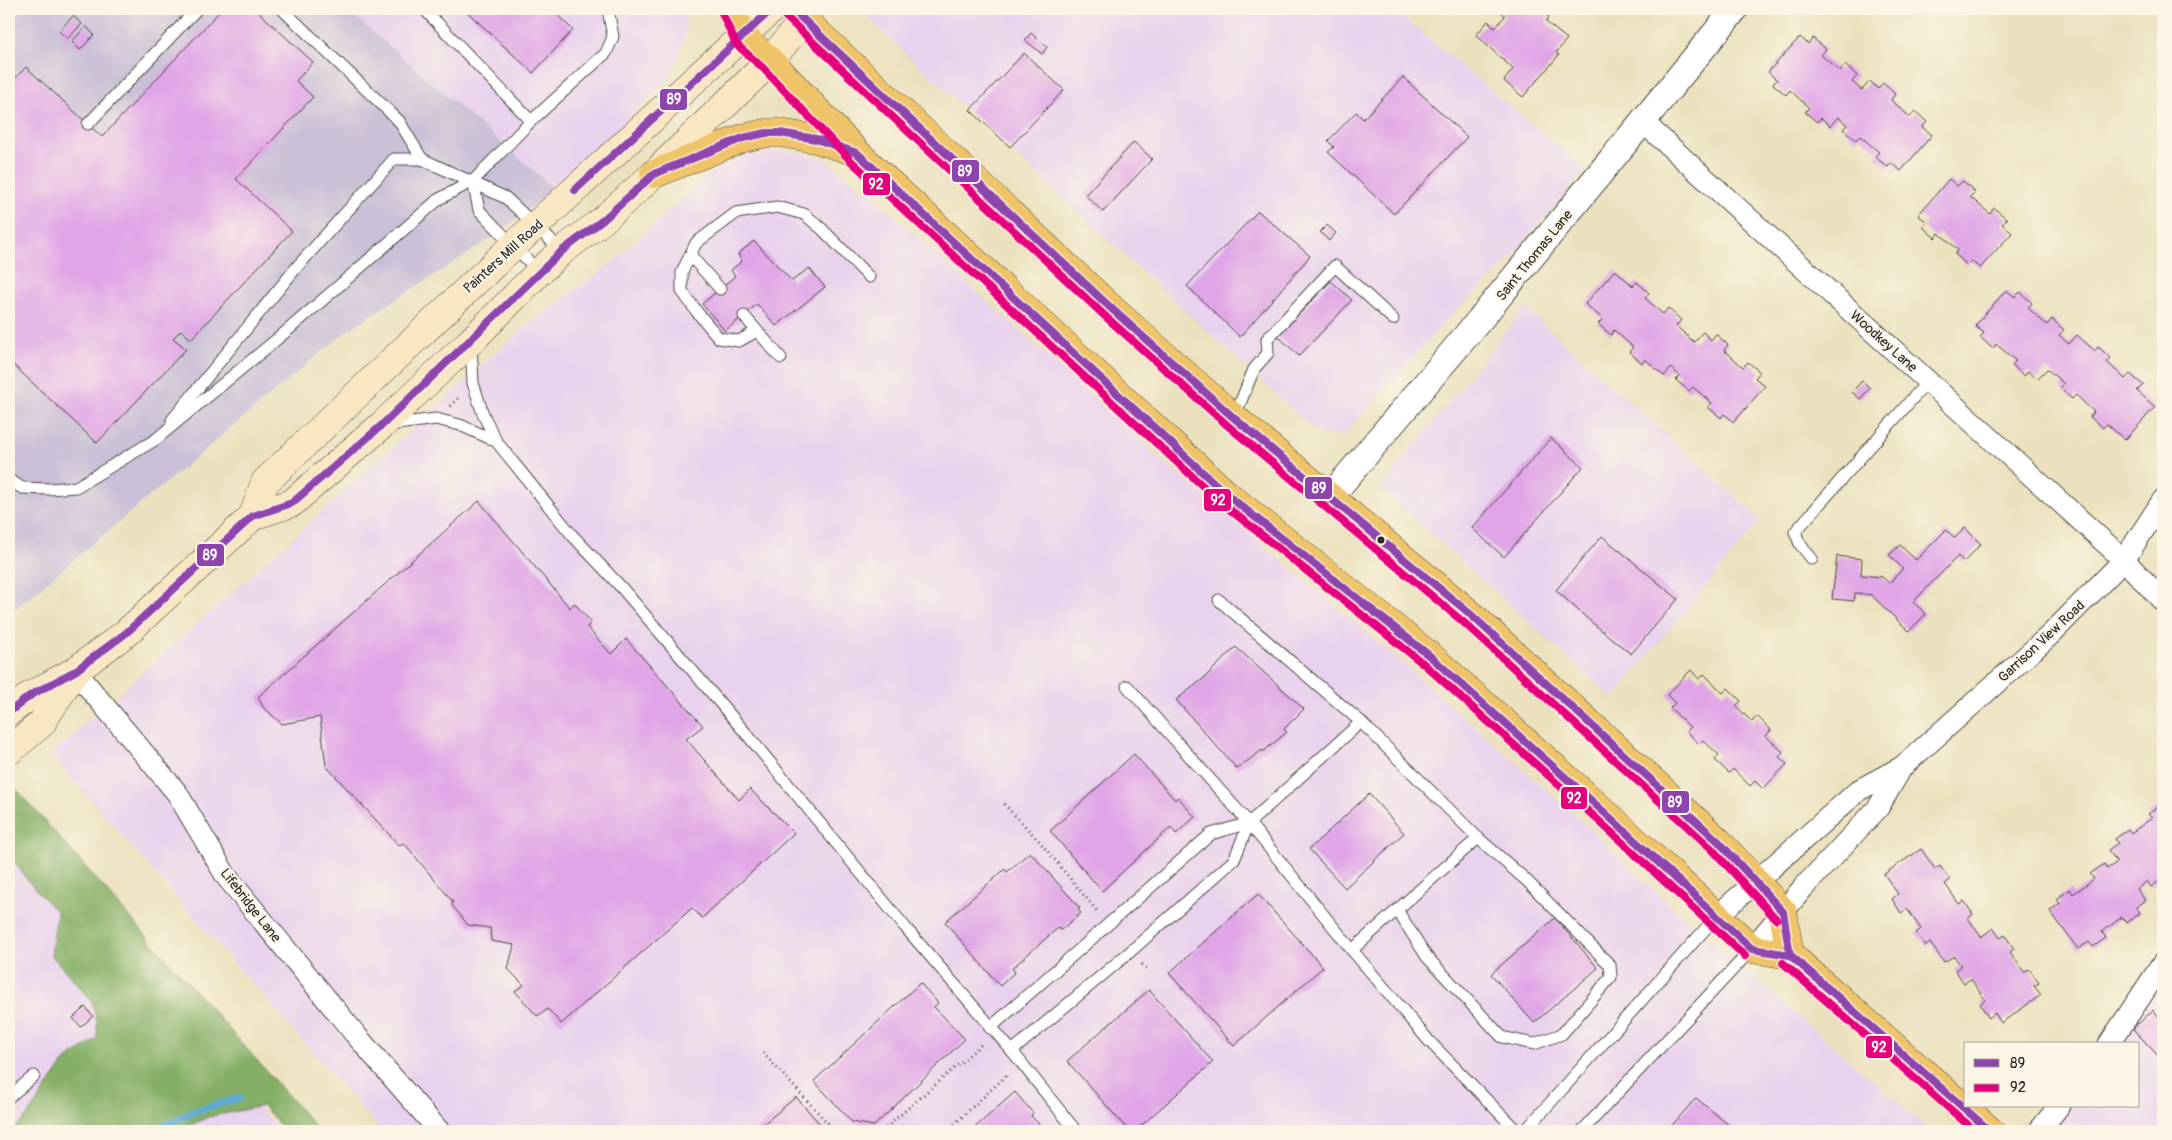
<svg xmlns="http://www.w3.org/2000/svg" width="2172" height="1140" font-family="Pangolin,sans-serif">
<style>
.built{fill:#e9d2ed}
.industrial{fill:#c9bfd7}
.forest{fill:#85af66;stroke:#586d48}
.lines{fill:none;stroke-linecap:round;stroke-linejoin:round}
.stream{stroke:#5da9d6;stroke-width:7}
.building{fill:#dfa5e6}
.service-casing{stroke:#484641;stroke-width:13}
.minor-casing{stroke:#484641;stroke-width:23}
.tertiary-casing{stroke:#484641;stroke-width:28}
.secondary-casing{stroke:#484641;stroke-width:29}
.primary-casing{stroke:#484641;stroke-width:29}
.path{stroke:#484641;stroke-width:3;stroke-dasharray:1 4;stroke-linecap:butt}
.service{stroke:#fff;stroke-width:11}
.minor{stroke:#fff;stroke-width:21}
.tertiary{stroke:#fff;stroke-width:26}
.secondary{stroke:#f9e7c3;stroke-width:28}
.primary{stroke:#efc469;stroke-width:28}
.bus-1-casing{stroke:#fcf5e5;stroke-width:11}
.bus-2-casing{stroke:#fcf5e5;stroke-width:11}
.bus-1{stroke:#8e44ad;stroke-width:8}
.bus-2{stroke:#e5007d;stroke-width:8}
.bus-dot{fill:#2b2b2b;stroke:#fcf5e5;stroke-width:2}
.labels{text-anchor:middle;stroke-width:4;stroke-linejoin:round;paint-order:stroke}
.street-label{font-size:14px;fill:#2b2b2b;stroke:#fcf5e5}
.line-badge{stroke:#fcf5e5;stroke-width:2}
.badge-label{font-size:14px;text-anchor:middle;font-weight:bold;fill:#fff}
</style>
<rect width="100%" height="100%" fill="#fcf5e5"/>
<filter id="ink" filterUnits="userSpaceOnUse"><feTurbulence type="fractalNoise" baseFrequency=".02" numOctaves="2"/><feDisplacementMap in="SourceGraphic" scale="10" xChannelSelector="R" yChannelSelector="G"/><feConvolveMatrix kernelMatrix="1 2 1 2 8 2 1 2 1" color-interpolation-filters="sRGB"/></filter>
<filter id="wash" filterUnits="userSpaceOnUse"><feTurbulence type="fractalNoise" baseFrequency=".0096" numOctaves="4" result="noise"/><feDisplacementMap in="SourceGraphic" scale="20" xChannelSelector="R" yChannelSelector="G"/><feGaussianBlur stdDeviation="1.12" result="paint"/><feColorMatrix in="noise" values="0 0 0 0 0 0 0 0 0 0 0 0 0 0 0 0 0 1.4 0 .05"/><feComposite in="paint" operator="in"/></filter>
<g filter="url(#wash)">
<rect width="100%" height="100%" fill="#ebe1be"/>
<!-- built -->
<g class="built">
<polygon points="361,9 682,9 685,14 686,32 677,62 666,82 555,189 355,17"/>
<polygon points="861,9 1393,9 1586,169 1502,268 1449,317 1343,436 1318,433 878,28"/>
<polygon points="779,151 798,152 823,159 868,192 1154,454 1404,664 1584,823 1668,904 1931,1131 382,1131 51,755 312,521 519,332 613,262 710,173 743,155"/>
<polygon points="1525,308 1761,520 1613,698 1380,488"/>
<polygon points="9,822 280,1131 9,1131"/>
<polygon points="2163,953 2163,1131 2060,1131 2055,1106 2138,1106 2138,1044 2097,1044 2113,1026"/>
</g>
<!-- industrial -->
<polygon class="industrial" points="9,9 361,9 355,17 555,189 489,240 348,330 9,614"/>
<!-- forest -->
<path class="forest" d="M11,783L307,1117L319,1131H285L263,1106L208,1117L177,1131H11L24,1120L66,1060L97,1039V1023L92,1001L51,955L57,912C41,895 17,872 9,850C5,838 10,796 11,783Z"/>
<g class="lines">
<!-- stream -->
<polyline class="stream" points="154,1131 192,1112 240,1098"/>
</g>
<g id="blocks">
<!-- building -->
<g class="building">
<polygon points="222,9 255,9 313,62 296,81 313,97 236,179 292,231 191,339 181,330 173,338 186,349 97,443 9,361 9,85 26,67 102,137"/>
<polygon points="464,9 551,9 573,30 533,73"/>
<polygon points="1498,9 1539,9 1549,17 1546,22 1567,39 1556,53 1559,55 1523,97 1504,81 1513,69 1476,35 1488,21 1495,28 1505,16"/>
<polygon points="73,16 82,24 67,39 59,31"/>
<polygon points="86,26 94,35 80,50 72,42"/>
<polygon points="1031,33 1047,47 1042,54 1025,40"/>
<polygon points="1800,37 1808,44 1813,38 1826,49 1821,55 1840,71 1845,65 1857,76 1852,82 1862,90 1870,81 1878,89 1883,83 1895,94 1891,100 1910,117 1915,111 1927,122 1922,127 1932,135 1901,171 1891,163 1888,167 1875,157 1879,152 1860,136 1856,140 1843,129 1847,125 1838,117 1830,126 1821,118 1817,122 1805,112 1809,108 1790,90 1786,95 1773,84 1777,80 1768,72"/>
<polygon points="1024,53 1064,90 1010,147 970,110"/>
<polygon points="1403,77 1467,137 1394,214 1328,152 1334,147 1328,141 1356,112 1363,119"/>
<polygon points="1134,142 1152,159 1103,212 1085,195"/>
<polygon points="1949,179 1957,186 1963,181 1975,192 1970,197 1990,214 1994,208 2007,219 2002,224 2012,233 1980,268 1971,261 1967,265 1955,254 1958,250 1939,233 1935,238 1923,227 1927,222 1918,215"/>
<polygon points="1258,211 1310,256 1240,337 1187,286"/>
<polygon points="1327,225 1336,233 1329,241 1320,232"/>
<polygon points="754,241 792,281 809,268 825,287 776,326 757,304 725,331 702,304 735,276 731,270 742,261 738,254"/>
<polygon points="1615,270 1633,286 1637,282 1649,293 1645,298 1663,314 1668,308 1681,320 1676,326 1694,342 1703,332 1711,340 1716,334 1728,345 1724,350 1743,367 1748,362 1760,372 1755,378 1765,386 1734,422 1724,414 1721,418 1708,407 1712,403 1693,387 1689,391 1676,380 1680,376 1671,368 1664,376 1645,359 1642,363 1629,352 1633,347 1614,330 1611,335 1598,324 1603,319 1585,304"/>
<polygon points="1331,281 1352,300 1299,356 1278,336"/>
<polygon points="2006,290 2015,297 2020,292 2032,303 2028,308 2047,325 2052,319 2064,330 2059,335 2069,344 2077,335 2095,351 2098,347 2111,358 2107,362 2125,379 2130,374 2143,385 2137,391 2155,407 2125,440 2107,424 2103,428 2090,417 2094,412 2076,395 2072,399 2060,388 2064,384 2047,369 2037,379 2028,371 2024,376 2012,365 2016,361 1996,344 1993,349 1980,337 1984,333 1975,326"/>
<polygon points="1862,381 1870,388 1860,399 1852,392"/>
<polygon points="1551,438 1583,467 1504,557 1472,528"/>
<polygon points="479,501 570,608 574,603 591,622 587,627 611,654 626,639 703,726 686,739 739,800 750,789 794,833 702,918 692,908 561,1024 548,1009 537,1016 515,991 524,985 508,969 514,945 491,941 490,928 468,925 452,905 453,902 404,843 399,845 326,766 320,717 282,724 263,707 258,697"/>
<polygon points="1965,528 1981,544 1964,562 1958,556 1913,602 1926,614 1909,631 1871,595 1855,593 1854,601 1832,599 1837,556 1862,559 1861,575 1882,577 1889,583 1903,569 1889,555 1900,545 1916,560 1946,530 1955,538"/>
<polygon points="1602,536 1678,599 1631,654 1590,621 1556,590"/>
<polygon points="1236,647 1304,709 1284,729 1287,732 1263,752 1262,750 1237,769 1176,700 1203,679"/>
<polygon points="1691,670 1699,679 1704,674 1723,693 1728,688 1741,701 1736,706 1752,722 1757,716 1771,730 1766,736 1783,752 1779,757 1787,764 1763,789 1755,781 1750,786 1733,769 1729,773 1715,760 1719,755 1703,740 1699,744 1686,731 1690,727 1670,708 1675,703 1667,695"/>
<polygon points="1134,754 1175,800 1178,797 1195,817 1176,834 1171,827 1102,891 1050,831"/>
<polygon points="1369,794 1404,833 1345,888 1309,849"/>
<polygon points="2162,804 2163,869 2160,871 2163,878 2151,887 2147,881 2137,889 2145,900 2136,907 2140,913 2127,922 2122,917 2102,932 2106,938 2093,947 2089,942 2078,949 2050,911 2060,903 2057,899 2070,889 2073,894 2094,879 2090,874 2104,864 2107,869 2117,862 2108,850 2118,843 2115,839 2128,829 2131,833 2152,818 2148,814"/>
<polygon points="1921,849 1935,869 1940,866 1950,880 1945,884 1959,904 1964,901 1973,914 1968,918 1981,937 1993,928 2000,938 2005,935 2014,949 2010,952 2024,972 2029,969 2039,983 2034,986 2041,995 2001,1023 1995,1013 1989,1018 1980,1004 1985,1000 1971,979 1964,983 1955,970 1961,966 1954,956 1944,962 1930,943 1926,946 1916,933 1921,929 1907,909 1901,913 1892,899 1898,894 1884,874"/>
<polygon points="1030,852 1080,908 1078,910 1081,913 1061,930 1058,928 1012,968 1015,972 1000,986 945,922 1005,869 1007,872"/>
<polygon points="1258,894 1323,967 1234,1046 1169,973"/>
<polygon points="1555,918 1598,968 1534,1023 1491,974"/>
<polygon points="920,983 938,1003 934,1007 965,1039 874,1126 852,1122 814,1081"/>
<polygon points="1149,990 1213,1062 1135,1131 1129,1131 1067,1061"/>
<polygon points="85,1007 93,1016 81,1027 73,1018"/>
<polygon points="2153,1010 2163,1021 2163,1061 2133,1029"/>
<polygon points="1015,1092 1033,1113 1031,1116 1046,1131 971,1131"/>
<polygon points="796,1097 826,1131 755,1131"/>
<polygon points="1696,1098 1736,1131 1667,1131"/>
</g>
</g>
</g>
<g filter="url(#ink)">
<use href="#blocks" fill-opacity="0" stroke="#484641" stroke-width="1"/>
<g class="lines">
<defs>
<g id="service">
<polyline points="282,9 399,121 422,159"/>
<polyline points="424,9 531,121"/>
<polyline points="88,124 197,9"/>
<polyline points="473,181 479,210 539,272"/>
<polyline points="690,255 720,289"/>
<polyline points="744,316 781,358"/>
<polyline points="757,331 739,341 719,338 697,312 682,291 682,272 696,243 736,213 777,207 804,214 822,229 869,277"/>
<polyline points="471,344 473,383 483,414 496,441 572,535 621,587 750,738 905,927 1012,1051 1076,1131"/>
<polyline points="1234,418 1254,369 1268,353 1267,339 1335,266 1393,319"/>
<polyline points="172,420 296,268 394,159 422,159 506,198 562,251"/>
<polyline points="389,425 436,419 460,425 496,441"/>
<polyline points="9,480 22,488 49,489 76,487 155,440 288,330 439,199 473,181 531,121 606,53 613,37 608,9"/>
<polyline points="1812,559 1800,544 1795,532 1928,381"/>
<polyline points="1219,600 1361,722 1478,838 1526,880 1610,965 1611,977 1562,1034 1534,1044 1502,1037 1427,957 1397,910"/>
<polyline points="1127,686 1249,823 1352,950 1429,1041 1517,1131"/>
<polyline points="1352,950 1478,838"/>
<polyline points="990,1028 1211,834 1249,823 1361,722"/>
<polyline points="1012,1051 1131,951 1234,860 1249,823"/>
<polyline points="9,1097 34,1076"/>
<polyline points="213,1131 217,1129 220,1131"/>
<polyline points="1525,1131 1716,917"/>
<polyline points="1582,1131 1752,949"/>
</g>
<g id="minor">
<polyline points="1643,122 2124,560 2163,601"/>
<polyline points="75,671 177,793 226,876 355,1034 439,1131"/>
<polyline points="1716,917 1859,790 1902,767 2050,635 2124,560 2163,500"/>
<polyline points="1752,949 1803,888 1878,808 1902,767"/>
<polyline points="2109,1044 2163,963"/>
<polyline points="2039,1131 2059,1106"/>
</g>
<polyline id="tertiary" points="1329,498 1482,317 1735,9"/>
<g id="secondary">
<polyline points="253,516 265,482 513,246 772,9"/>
<polyline points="9,712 31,695 75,671 126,633 253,516 292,503 381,426 471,341 539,272 562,251 603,220 654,174 770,61 804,19"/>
<polyline points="9,751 41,724 73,674"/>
</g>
<g id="primary">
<polyline points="731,9 743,37 770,61 857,153 1226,494 1431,657 1605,813 1752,949 1790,955 1990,1131"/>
<polyline points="792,9 1113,310 1234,418 1469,613 1719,842 1783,912 1790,955"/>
<polyline points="654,174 743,138 766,133 780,133 816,139 850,150"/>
</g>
</defs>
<!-- service casing -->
<use href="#service" class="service-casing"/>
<!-- minor casing -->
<use href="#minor" class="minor-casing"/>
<!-- tertiary casing -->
<use href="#tertiary" class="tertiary-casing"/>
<!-- secondary casing -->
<use href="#secondary" class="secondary-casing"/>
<!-- primary casing -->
<use href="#primary" class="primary-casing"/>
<!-- path -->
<g class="path">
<polyline points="450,406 460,396"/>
<polyline points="1004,804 1040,842 1097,911"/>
<polyline points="1142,964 1148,971"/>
<polyline points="763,1053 835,1131"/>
<polyline points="882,1131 983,1043"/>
<polyline points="947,1131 1009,1073"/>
</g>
<!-- service -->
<use href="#service" class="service"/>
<!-- minor -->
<use href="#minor" class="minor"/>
<!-- tertiary -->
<use href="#tertiary" class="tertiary"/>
<!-- secondary -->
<use href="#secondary" class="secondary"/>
<!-- primary -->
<use href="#primary" class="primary"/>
<defs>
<g id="bus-1">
<polyline points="792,9 1113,310 1234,418 1469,613 1719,842 1783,912 1790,955 1820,981"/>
<polyline points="575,190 772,9"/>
<polyline points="9,712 31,695 75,671 126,633 253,516 292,503 381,426 562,251 603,220 654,174 743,138 766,133 780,133 816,139 857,153 1226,494 1431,657 1605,813 1752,949 1790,955 1990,1131"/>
</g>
<g id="bus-2">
<polyline points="722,13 736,44 763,68 850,160 1219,501 1425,665 1598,820 1745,956"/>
<polyline points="785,16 1106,317 1227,425 1462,621 1712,849 1776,919"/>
<polyline points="1783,963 1975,1131"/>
</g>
</defs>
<!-- bus-1 casing -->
<use href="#bus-1" class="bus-1-casing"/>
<!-- bus-2 casing -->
<use href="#bus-2" class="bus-2-casing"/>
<!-- bus-1 -->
<use href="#bus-1" class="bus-1"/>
<!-- bus-2 -->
<use href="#bus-2" class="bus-2"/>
</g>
</g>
<!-- markers -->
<circle class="bus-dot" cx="1381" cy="540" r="4.5"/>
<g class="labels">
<!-- street labels -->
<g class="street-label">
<text transform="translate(1534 255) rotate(-51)" y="5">Saint Thomas Lane</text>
<text transform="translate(503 256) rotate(-42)" y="5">Painters Mill Road</text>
<text transform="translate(1884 341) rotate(42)" y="5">Woodkey Lane</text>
<text transform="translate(2041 641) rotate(-43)" y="5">Garrison View Road</text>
<text transform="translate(251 905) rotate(52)" y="5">Lifebridge Lane</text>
</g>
</g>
<g class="line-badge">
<rect x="659" y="88" width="29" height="23" rx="5" fill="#8e44ad"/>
<rect x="951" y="159" width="29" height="24" rx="5" fill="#8e44ad"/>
<rect x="862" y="172" width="29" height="24" rx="5" fill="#e5007d"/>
<rect x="1304" y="476" width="29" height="24" rx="5" fill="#8e44ad"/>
<rect x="1203" y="488" width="29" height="24" rx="5" fill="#e5007d"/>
<rect x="196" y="543" width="29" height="24" rx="5" fill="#8e44ad"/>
<rect x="1560" y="786" width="28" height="24" rx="5" fill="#e5007d"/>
<rect x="1661" y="790" width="29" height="24" rx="5" fill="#8e44ad"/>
<rect x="1865" y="1035" width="28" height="24" rx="5" fill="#e5007d"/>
</g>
<g class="badge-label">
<text x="674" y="104">89</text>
<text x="965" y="176">89</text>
<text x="876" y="189">92</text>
<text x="1319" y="493">89</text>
<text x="1218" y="505">92</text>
<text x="210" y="560">89</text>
<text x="1574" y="803">92</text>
<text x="1675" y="807">89</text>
<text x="1879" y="1052">92</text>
</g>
<!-- margin -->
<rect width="2172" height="1140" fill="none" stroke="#fcf5e5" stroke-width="30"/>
<!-- legend -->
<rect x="1964" y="1042" width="175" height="65" fill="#fcf5e5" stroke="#a8a49b"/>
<rect x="1974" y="1059" width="25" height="8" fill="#8e44ad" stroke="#a8a49b"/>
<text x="2010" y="1068" font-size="15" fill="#2b2b2b">89</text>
<rect x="1974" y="1084" width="25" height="8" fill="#e5007d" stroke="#a8a49b"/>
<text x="2010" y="1092" font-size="15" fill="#2b2b2b">92</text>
</svg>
